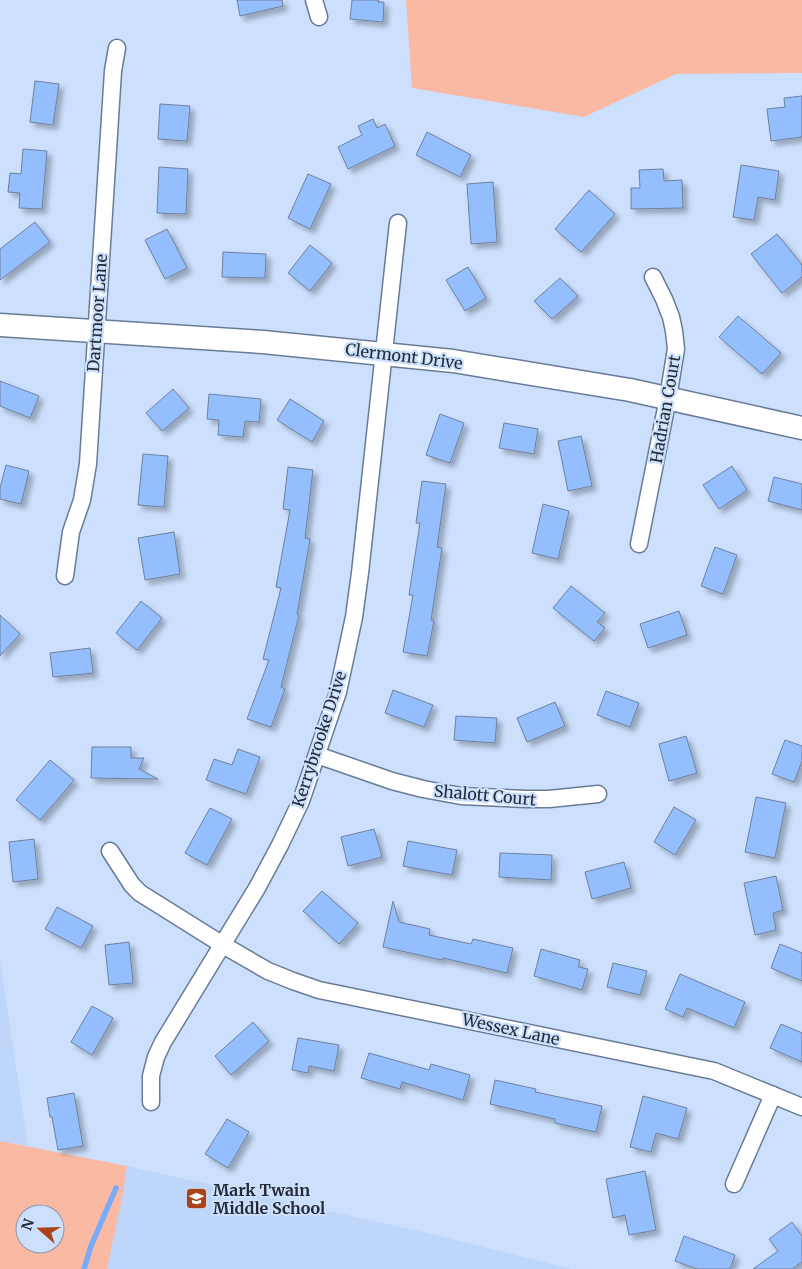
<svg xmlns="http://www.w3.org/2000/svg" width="802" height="1269" font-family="Merriweather,serif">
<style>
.built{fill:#bed6f9}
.green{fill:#f9b9a2;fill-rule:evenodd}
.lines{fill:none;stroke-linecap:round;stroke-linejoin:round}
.stream{stroke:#78acfa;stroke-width:5.5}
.building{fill:#94befd;stroke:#6f819c;filter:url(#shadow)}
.street-casing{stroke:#697b96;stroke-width:19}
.secondary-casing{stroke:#697b96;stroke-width:25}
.street{stroke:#fff;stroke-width:16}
.secondary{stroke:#fff;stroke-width:22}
.labels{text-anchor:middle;stroke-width:4.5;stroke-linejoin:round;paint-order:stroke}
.street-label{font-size:16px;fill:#242b36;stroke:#cce0fd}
.poi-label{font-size:16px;font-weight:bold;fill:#242b36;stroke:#cce0fd;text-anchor:start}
</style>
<defs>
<filter id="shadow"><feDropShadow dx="4.5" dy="4.5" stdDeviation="2.5" flood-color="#0004"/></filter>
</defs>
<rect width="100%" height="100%" fill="#cce0fd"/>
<!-- built -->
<g class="built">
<polygon points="0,959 12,1040 28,1146 0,1141"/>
<polygon points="127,1166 423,1232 571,1269 105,1269"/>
</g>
<!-- green -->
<g class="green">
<polygon points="406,0 802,0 802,73 676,74 584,117 412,88"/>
<path d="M0,1141L127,1166L123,1193L107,1269H0ZM25,1214H55V1244H25Z"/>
</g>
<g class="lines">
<!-- stream -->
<polyline class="stream" points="84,1269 91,1246 116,1188"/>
</g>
<!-- building -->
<g class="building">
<polygon points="237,0 282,0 283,6 240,16"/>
<polygon points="352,0 379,0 378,2 384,2 383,22 350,19"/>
<polygon points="35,81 59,84 53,125 30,122"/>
<polygon points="802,96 802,137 771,141 767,109 785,107 784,98"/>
<polygon points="160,104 190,106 187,141 158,139"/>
<polygon points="373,119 377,128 385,124 395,146 348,169 338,147 362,135 358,126"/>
<polygon points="427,132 471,155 460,177 416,155"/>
<polygon points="23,149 47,151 42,209 19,208 20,193 8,192 10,173 21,174"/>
<polygon points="741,165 779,171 775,200 758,197 754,220 733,217"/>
<polygon points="159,167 188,169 186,214 157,213"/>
<polygon points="663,169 664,181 682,180 683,208 631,209 631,188 640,188 639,170"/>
<polygon points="308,174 331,184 310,229 288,218"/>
<polygon points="493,182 497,242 471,244 467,184"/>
<polygon points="589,190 615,214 581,252 555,229"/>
<polygon points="35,222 50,242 0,280 0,249"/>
<polygon points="167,229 187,268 165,279 145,240"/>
<polygon points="777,234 802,265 802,277 782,293 751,254"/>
<polygon points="310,245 332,263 310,291 288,273"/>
<polygon points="223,252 266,254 265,278 222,277"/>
<polygon points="468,267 486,298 465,311 446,280"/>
<polygon points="560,278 578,296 552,319 534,301"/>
<polygon points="738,316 781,353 762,374 719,337"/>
<polygon points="0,381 39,396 30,418 0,406"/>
<polygon points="173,389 189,408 162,431 146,413"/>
<polygon points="209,394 261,399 259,422 245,421 243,437 218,435 219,420 207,419"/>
<polygon points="290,399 324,421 312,442 277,420"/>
<polygon points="440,414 464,423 450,463 426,455"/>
<polygon points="504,423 538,429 534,454 499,448"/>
<polygon points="581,436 592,486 568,491 558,441"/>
<polygon points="143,454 168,456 164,507 138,505"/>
<polygon points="6,465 29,471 21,504 0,499 0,488"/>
<polygon points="732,466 747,490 719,509 703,485"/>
<polygon points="288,467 313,470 305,538 310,539 297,614 299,615 281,687 285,689 271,727 247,719 269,660 263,659 281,588 276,587 290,510 283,509"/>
<polygon points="774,477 802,484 802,510 768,501"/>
<polygon points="422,481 446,484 437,547 442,548 431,620 434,621 427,656 403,652 413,595 409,595 420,523 416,523"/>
<polygon points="543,504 569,511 558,559 532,553"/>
<polygon points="174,532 180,574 145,580 138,538"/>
<polygon points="715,547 737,555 723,594 701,586"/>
<polygon points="571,586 605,613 597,622 605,628 594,641 553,608"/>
<polygon points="141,601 162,618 137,650 116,633"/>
<polygon points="679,611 687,635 648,648 640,624"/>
<polygon points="0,615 20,634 0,656"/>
<polygon points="90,648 93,673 53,677 50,653"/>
<polygon points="393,690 433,705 424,727 385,713"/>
<polygon points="606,691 639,703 630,727 597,715"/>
<polygon points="555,702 565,726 527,742 517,718"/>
<polygon points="456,716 497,718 495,743 454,740"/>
<polygon points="686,736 697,773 669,781 659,744"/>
<polygon points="785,740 802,746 802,761 794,782 772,774"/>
<polygon points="92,747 131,747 131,758 144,758 139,769 158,779 91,778"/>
<polygon points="238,749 260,757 246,794 206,780 214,759 232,765"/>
<polygon points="50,760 74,780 40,820 16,800"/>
<polygon points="756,797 786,803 775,858 745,852"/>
<polygon points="674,807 696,820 675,855 654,842"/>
<polygon points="210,808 232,819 207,865 185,853"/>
<polygon points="374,829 382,857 348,866 341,837"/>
<polygon points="34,839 38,879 13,882 9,842"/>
<polygon points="408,841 457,850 452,875 403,866"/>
<polygon points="500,853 552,855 551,880 499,877"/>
<polygon points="624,862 631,888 592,899 585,872"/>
<polygon points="776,876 783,910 773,913 776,930 755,935 744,883"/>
<polygon points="322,891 358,923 339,944 303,911"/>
<polygon points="393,901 399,922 430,929 429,935 471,944 473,939 513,948 507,973 443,958 442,960 383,947"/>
<polygon points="57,907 93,926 81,948 45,929"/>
<polygon points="129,942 133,983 109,985 105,945"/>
<polygon points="780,944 802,953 802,981 771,968"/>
<polygon points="541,949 580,960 578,967 588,969 582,990 534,976"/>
<polygon points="613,963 647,971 640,995 607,987"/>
<polygon points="680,974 745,1002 734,1028 687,1008 683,1017 665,1009"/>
<polygon points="92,1006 113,1018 92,1055 71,1042"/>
<polygon points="253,1022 269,1041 231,1075 215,1056"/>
<polygon points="781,1024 802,1033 802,1062 770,1048"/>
<polygon points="298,1038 339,1045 334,1071 309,1066 308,1073 292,1070"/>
<polygon points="369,1053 429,1070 431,1064 470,1075 463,1100 402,1082 400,1089 361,1078"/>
<polygon points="495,1080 536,1089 535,1092 602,1106 596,1132 555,1123 555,1119 490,1104"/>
<polygon points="74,1093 83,1146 58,1150 52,1117 50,1117 47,1098"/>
<polygon points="643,1096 687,1108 678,1139 656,1133 651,1152 630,1147"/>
<polygon points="227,1119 249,1132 228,1168 205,1154"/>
<polygon points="645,1171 656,1230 629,1235 625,1215 613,1218 606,1179"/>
<polygon points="792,1222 802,1236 802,1262 792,1269 753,1269 778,1251 769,1239"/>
<polygon points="684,1236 735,1255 730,1269 697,1269 675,1261"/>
</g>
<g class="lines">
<defs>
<g id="street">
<polyline points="314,0 319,17"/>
<polyline points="639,544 668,398 676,349 674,331 671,317 664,299 653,277"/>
<polyline points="65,576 71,532 82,500 88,464 113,71 117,48"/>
<polyline points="317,755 392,781 423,789 461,796 526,799 549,799 598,794"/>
<polyline points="110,851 132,885 140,893 223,945 268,971 293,981 319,990 714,1071 802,1107"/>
<polyline points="151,1102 151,1076 156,1057 163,1042 257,888 280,845 301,801 338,692 354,617 360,573 398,223"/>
<polyline points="734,1184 773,1095"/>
</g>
<polyline id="secondary" points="0,325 263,342 453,361 630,390 802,428"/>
</defs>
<!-- street casing -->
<use href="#street" class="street-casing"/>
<!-- secondary casing -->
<use href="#secondary" class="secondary-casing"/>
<!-- street -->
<use href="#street" class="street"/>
<!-- secondary -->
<use href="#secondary" class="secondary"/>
</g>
<!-- icons -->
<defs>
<symbol id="school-square" viewBox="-11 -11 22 22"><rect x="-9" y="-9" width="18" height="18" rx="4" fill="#a94418" stroke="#cce0fd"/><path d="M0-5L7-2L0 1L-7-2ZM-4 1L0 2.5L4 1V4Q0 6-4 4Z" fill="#fff"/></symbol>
</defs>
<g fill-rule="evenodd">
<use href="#school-square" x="184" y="1186" width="25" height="25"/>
</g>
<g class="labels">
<!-- street labels -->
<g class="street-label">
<text transform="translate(97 313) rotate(-86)" y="6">Dartmoor Lane</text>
<text transform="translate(404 356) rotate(7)" y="6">Clermont Drive</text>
<text transform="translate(665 409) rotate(-80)" y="6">Hadrian Court</text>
<text transform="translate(319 739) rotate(-72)" y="6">Kerrybrooke Drive</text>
<text transform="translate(485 795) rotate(5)" y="6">Shalott Court</text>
<text transform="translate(511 1029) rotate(12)" y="6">Wessex Lane</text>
</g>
<!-- poi labels -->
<g class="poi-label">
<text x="213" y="1196">Mark Twain<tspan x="213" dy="18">Middle School</tspan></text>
</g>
</g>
<!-- north arrow -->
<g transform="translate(40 1229) rotate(290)"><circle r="24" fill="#cce0fd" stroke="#8998ad"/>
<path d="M0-4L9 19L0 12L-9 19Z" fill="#a94418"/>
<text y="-8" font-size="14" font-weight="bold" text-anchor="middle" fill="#242b36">N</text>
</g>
</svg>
